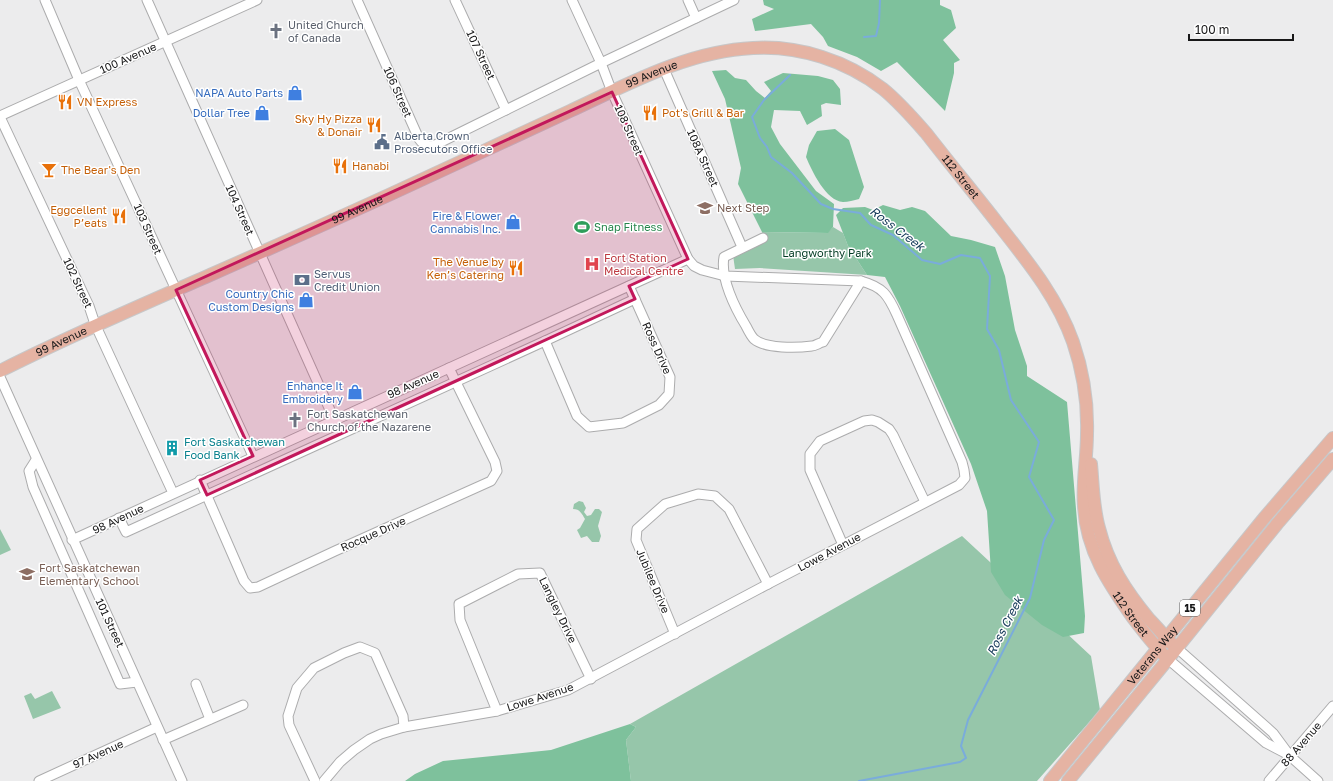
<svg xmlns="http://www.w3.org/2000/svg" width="1333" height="781" font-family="'Golos Text',sans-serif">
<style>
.green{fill:#96c6aa}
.forest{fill:#7ec19c}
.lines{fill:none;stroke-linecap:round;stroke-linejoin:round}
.stream{stroke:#7aacdb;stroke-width:2}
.minor-casing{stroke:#acacad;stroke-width:11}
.major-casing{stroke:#c7c7c8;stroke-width:14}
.minor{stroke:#fff;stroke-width:9}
.major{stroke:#e5b3a3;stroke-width:12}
.marked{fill:#c2185b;fill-opacity:0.2;stroke:#c2185b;stroke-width:3;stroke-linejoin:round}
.labels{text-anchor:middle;stroke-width:3;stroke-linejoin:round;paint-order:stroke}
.shield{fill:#fff;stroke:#5d5d5d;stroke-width:1}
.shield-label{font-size:10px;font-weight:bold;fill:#171718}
.worship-label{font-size:11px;fill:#5b616d;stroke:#fff;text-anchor:start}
.street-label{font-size:11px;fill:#171718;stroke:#fff}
.shop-label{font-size:11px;fill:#366cbe;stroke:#fff;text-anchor:end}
.food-label{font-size:11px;fill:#c56008;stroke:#fff;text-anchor:start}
.service-label{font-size:11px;fill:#4e5e75;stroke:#fff;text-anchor:start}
.education-label{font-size:11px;fill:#785e54;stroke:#fff;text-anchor:start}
.leisure-label{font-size:11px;fill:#27864d;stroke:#fff;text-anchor:start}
.park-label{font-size:11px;fill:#023b23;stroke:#fff}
.health-label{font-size:11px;fill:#be3a42;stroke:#fff;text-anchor:start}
.culture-label{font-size:11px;fill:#0d838f;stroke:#fff;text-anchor:start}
.water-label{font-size:12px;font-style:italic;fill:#113756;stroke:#fff}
</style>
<rect width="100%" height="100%" fill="#ececed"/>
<!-- green -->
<g class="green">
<polygon points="833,227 843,233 848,246 867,275 760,268 735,269 733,255 764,239 762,232 827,233"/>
<path d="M579,501L583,502L586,508L584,512L587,516L591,515L595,509H599L602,512L598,526L601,536L599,542H592L587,536L581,538L577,530L580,528L585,519C582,514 580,509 573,509L574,504Z"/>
<polygon points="0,529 11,550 0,555"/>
<polygon points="962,536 1091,656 1100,710 1037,781 631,781 626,740 636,727 630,724"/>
<polygon points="52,691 61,708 33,719 24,696 31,693 35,699"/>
</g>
<!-- forest -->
<g class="forest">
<polygon points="763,0 940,0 940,5 951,10 956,28 943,40 960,60 954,63 954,73 945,111 897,62 881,71 857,57 828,46 823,37 811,24 755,31 752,19 774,9 764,5"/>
<polygon points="726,70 735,78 746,80 756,91 765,98 771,91 764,82 783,73 818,76 833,80 840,89 841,105 826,103 821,105 822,116 807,125 800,111 774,110 771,127 780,144 816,191 834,204 833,227 828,233 762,232 738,184 741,168 725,99 712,71"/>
<path d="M835,129L849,140L864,187L859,199C854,200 848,202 843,202C826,201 812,171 806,157L809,145L817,131Z"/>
<polygon points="883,205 900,210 912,207 925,211 951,236 971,240 995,247 1005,276 1015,330 1027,366 1027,376 1067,402 1085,616 1084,633 1063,637 1042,625 1005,595 991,572 987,511 971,464 900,306 885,277 867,275 848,246 836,215 843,208 865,207 873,210"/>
<polygon points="630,724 636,727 626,740 631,781 405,781 415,774 443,761 551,750"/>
</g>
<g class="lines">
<!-- stream -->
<g class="stream">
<polyline points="864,37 876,36 879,23 880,0"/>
<polyline points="790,75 764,100 752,117 760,138 767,147 771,157 792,173 821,204 833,209 860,213 871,225 893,235 922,260 940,264 961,255 980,258 990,276 987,329 999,350 1011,400 1039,442 1029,477 1054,520 1044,540 1030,598 968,720 961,746 966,758 960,762 859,781"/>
</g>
<defs>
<g id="minor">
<polyline points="45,0 79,80 253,456"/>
<polyline points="147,0 334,419"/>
<path d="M357,0L419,139C423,145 427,147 435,145L601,63L734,0"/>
<polyline points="455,0 506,110"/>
<polyline points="688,0 696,18"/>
<polyline points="664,69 742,247"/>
<polyline points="0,116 257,0"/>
<polyline points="0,117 89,306 95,324 173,493"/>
<path d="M763,238L724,257C720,278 735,308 746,326C748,330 751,336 754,339C766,349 797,348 812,346C815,346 819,343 823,342L861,281"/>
<polyline points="545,341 577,416 589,427 623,423 659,405 669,394 670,377 629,286"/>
<polyline points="0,377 182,781"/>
<polyline points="36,460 29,471 33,487 120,684 137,682"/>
<polyline points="200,480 244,581 250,588 258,587 335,551 491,481 497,471 495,462 449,368"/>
<polyline points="119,518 126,532 545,341 635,299"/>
<polyline points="72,540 688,259"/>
<polyline points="843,545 810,470 810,454 820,441 864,421 872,420 878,422 889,429 893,435 925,502"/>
<polyline points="675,634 636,540 637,529 665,504 698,494 715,496 729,509 768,584"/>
<polyline points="1177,648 1273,733 1290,756 1318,781"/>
<polyline points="1168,659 1266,743 1287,754"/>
<polyline points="196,684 210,719"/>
<polyline points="497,711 460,620 459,604 518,574 540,573 591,679"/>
<polyline points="163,740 243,705"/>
<polyline points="39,781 157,727"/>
<polyline points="315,781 289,725 288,716 297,688 314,668 344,653 360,647 375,653 403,716 404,727"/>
<path d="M324,781L340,762L354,750L370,739L381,734L404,727L497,711L568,690L768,584L959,485L965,478L964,470L962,462L897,315C888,295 883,287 861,281L725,276L702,270L694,266L688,259L612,92L601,63L572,0"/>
<polyline points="1269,781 1333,706"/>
</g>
<g id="major">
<path id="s1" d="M0,371C69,336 139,306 210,275C271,248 332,221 393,193C452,166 511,138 570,111C628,84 688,51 753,48C799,45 847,61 883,89C899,102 912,117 926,133C950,164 975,194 999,225C1028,262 1057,297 1073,342C1083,371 1088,403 1087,434C1087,458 1082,482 1084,506C1086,550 1109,584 1133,618C1144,632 1155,647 1168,659"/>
<path d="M1091,464C1093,485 1093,507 1099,528C1108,564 1126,591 1149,619C1157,627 1164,636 1172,644"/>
<path id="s2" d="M1050,781L1265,517L1333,438"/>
<polyline points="1068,781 1160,669 1277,524 1333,459"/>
</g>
</defs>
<!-- minor casing -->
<use href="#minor" class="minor-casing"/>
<!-- major casing -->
<use href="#major" class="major-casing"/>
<!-- minor -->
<use href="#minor" class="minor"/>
<!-- major -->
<use href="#major" class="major"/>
</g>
<!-- marked area -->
<path class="marked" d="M612,92L688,259L629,286L635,299L207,495L200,480L253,456L176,290Z"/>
<!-- icons -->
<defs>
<symbol id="church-bare" viewBox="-9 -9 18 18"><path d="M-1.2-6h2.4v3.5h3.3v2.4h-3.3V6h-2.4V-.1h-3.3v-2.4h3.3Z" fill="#6b7280" stroke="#fff" stroke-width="2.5" paint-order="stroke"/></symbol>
<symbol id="shop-bare" viewBox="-9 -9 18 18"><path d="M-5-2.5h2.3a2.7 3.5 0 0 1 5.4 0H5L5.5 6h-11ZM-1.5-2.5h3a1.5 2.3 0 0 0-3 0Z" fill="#3f7fe0" stroke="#fff" stroke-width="2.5" paint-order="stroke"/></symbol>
<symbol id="restaurant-bare" viewBox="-9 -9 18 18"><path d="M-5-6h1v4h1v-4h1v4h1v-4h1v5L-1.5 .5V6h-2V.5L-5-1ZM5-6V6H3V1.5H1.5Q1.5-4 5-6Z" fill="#e8710a" stroke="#fff" stroke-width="2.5" paint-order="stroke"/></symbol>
<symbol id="civic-bare" viewBox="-9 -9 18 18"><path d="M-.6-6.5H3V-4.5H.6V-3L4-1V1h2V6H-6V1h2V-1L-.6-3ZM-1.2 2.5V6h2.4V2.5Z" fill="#5c6f8a" stroke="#fff" stroke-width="2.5" paint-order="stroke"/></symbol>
<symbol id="bar-bare" viewBox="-9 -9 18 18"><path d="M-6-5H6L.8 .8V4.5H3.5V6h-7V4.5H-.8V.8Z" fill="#e8710a" stroke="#fff" stroke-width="2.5" paint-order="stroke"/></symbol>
<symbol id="school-bare" viewBox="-9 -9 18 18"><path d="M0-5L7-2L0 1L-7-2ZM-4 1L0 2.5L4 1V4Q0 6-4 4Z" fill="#8d6e63" stroke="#fff" stroke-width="2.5" paint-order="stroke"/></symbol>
<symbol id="stadium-bare" viewBox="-9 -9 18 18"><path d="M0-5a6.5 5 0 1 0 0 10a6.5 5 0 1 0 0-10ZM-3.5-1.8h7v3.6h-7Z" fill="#2e9e5b" stroke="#fff" stroke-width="2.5" paint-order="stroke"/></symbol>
<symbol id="hospital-bare" viewBox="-9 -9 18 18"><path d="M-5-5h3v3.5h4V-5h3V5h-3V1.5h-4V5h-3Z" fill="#e0444e" stroke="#fff" stroke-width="2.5" paint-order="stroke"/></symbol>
<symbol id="bank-bare" viewBox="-9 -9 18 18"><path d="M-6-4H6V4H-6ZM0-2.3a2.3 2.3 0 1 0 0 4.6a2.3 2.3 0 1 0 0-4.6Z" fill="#5c6f8a" stroke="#fff" stroke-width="2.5" paint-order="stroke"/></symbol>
<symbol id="building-bare" viewBox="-9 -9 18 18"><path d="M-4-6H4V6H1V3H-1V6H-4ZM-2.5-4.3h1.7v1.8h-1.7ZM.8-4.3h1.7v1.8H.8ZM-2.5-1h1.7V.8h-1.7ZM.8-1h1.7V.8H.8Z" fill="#0f9aa8" stroke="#fff" stroke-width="2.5" paint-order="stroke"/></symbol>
</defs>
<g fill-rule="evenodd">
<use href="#church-bare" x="265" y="20" width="22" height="22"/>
<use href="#shop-bare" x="284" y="82" width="22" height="22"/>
<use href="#restaurant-bare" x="54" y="91" width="22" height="22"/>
<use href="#shop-bare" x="251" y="102" width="22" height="22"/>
<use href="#restaurant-bare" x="639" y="102" width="22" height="22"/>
<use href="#restaurant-bare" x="363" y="114" width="22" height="22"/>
<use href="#civic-bare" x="371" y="131" width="22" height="22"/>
<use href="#restaurant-bare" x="329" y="155" width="22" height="22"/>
<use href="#bar-bare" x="38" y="159" width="22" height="22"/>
<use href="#school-bare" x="694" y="197" width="22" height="22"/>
<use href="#restaurant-bare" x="108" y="205" width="22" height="22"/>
<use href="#shop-bare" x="502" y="211" width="22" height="22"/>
<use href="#stadium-bare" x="571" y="216" width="22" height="22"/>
<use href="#hospital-bare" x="581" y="253" width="22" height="22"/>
<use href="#restaurant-bare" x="505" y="257" width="22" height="22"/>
<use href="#bank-bare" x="291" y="269" width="22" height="22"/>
<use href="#shop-bare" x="295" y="289" width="22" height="22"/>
<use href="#shop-bare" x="344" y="381" width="22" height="22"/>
<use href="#church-bare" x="284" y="409" width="22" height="22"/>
<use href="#building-bare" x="161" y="437" width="22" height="22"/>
<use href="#school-bare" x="16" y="563" width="22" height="22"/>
</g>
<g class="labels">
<!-- shield labels -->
<rect class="shield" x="1180" y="600" width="20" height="16" rx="3"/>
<g class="shield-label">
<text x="1190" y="612">15</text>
</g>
<!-- worship labels -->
<g class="worship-label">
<text x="288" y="29">United Church<tspan x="288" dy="13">of Canada</tspan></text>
<text x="307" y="418">Fort Saskatchewan<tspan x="307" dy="13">Church of the Nazarene</tspan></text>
</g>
<!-- street labels -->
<g class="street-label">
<text transform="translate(481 55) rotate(65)" y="4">107 Street</text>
<text transform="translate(128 58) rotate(-24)" y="4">100 Avenue</text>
<text dy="4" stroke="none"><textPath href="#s1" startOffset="716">99 Avenue</textPath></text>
<text transform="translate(398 92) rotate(66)" y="4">106 Street</text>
<text transform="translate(629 130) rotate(66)" y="4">108 Street</text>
<text transform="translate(703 158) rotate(66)" y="4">108A Street</text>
<text dy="4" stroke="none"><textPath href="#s1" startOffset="1078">112 Street</textPath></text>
<text transform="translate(240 210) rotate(66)" y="4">104 Street</text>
<text dy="4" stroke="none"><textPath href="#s1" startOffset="392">99 Avenue</textPath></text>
<text transform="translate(148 229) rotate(66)" y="4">103 Street</text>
<text transform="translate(78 283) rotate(65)" y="4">102 Street</text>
<text dy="4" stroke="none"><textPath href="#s1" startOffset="68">99 Avenue</textPath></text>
<text transform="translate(657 348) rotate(66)" y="4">Ross Drive</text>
<text transform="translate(413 384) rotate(-24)" y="4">98 Avenue</text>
<text transform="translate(118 519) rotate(-25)" y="4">98 Avenue</text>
<text transform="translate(373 534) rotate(-24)" y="4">Rocque Drive</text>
<text transform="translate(829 552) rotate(-28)" y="4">Lowe Avenue</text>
<text transform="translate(653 581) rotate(67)" y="4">Jubilee Drive</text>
<text transform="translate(558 610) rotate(64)" y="4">Langley Drive</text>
<text dy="4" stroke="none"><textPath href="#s1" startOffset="1564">112 Street</textPath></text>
<text transform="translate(110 623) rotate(65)" y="4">101 Street</text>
<text dy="4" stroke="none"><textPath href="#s2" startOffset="162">Veterans Way</textPath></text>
<text transform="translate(540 697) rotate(-18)" y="4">Lowe Avenue</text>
<text transform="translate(1301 744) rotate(-49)" y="4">88 Avenue</text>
<text transform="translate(98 754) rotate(-24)" y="4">97 Avenue</text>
</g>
<!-- shop labels -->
<g class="shop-label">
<text x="283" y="97">NAPA Auto Parts</text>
<text x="250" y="117">Dollar Tree</text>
<text x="501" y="220">Fire &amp; Flower<tspan x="501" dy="13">Cannabis Inc.</tspan></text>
<text x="294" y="298">Country Chic<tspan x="294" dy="13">Custom Designs</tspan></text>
<text x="343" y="390">Enhance It<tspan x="343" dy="13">Embroidery</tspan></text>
</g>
<!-- food labels -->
<g class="food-label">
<text x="77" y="106">VN Express</text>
<text x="662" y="117">Pot's Grill &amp; Bar</text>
<text x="362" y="123" text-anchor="end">Sky Hy Pizza<tspan x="362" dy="13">&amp; Donair</tspan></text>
<text x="352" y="170">Hanabi</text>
<text x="61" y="174">The Bear's Den</text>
<text x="107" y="214" text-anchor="end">Eggcellent<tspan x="107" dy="13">P’eats</tspan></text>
<text x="504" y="266" text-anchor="end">The Venue by<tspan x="504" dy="13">Ken’s Catering</tspan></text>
</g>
<!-- service labels -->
<g class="service-label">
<text x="394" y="140">Alberta Crown<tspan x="394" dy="13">Prosecutors Office</tspan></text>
<text x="314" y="278">Servus<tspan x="314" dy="13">Credit Union</tspan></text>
</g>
<!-- education labels -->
<g class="education-label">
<text x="717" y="212">Next Step</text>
<text x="39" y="572">Fort Saskatchewan<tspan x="39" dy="13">Elementary School</tspan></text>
</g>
<!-- leisure labels -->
<g class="leisure-label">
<text x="594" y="231">Snap Fitness</text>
</g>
<!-- park labels -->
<g class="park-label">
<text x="827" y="257">Langworthy Park</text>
</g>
<!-- health labels -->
<g class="health-label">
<text x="604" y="262">Fort Station<tspan x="604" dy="13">Medical Centre</tspan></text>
</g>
<!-- culture labels -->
<g class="culture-label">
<text x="184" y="446">Fort Saskatchewan<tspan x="184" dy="13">Food Bank</tspan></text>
</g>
<!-- water labels -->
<g class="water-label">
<text transform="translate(897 229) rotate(37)" y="4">Ross Creek</text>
<text transform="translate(1005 626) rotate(-63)" y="4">Ross Creek</text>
</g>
</g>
<!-- scale -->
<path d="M1189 34v6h104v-6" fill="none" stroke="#171718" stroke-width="2"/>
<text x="1195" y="34" font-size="12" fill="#171718" stroke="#ffffff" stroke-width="3" paint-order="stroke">100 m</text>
</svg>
